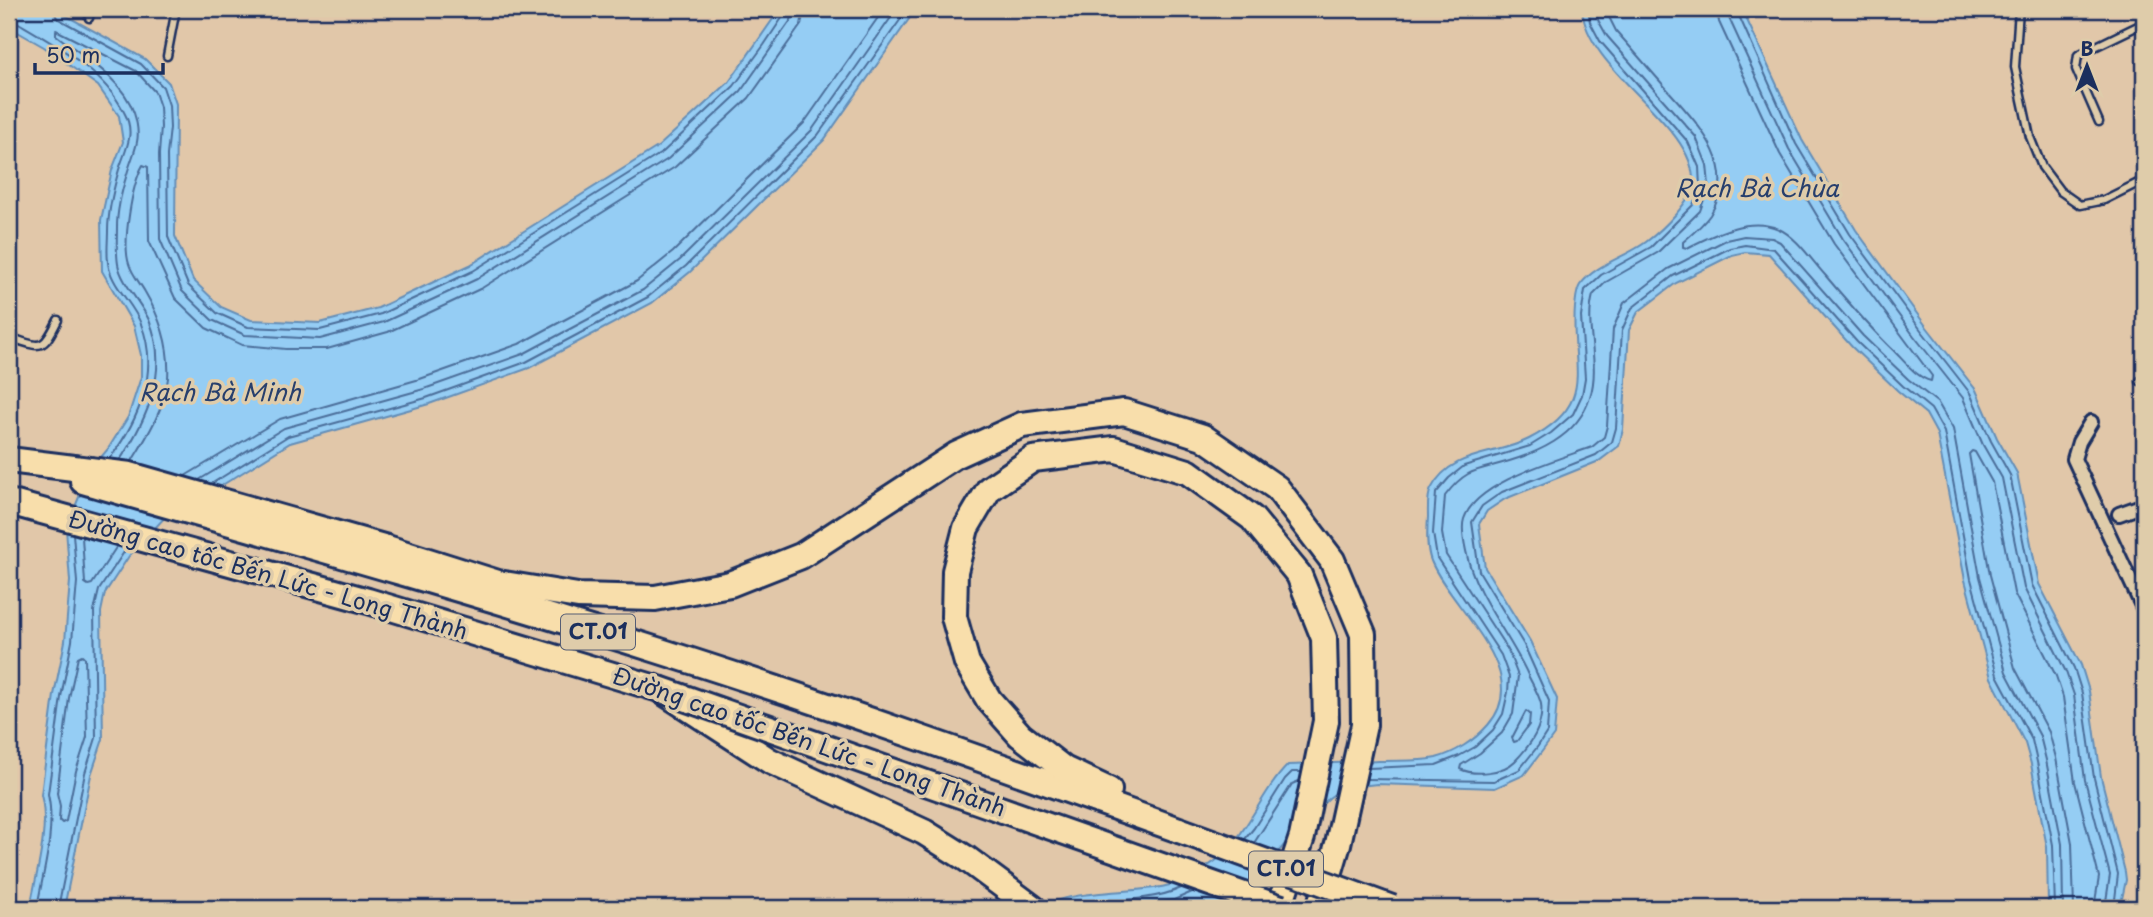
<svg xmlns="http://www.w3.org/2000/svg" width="2153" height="917" font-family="'Playpen Sans',sans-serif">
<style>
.water{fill:#95cdf4;stroke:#648eb8;stroke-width:2}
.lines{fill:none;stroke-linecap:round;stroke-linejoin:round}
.shore{stroke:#4c6e9a;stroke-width:2}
.service-casing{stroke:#1b2f5e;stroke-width:11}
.minor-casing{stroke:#1b2f5e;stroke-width:18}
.motorway-casing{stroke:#1b2f5e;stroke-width:30}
.service{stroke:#dfccaa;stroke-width:6}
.minor{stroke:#dfccaa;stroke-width:12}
.motorway{stroke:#f8deab;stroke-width:24}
.motorway-bridge-casing{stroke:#1b2f5e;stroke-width:30;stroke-linecap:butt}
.motorway-bridge{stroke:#f8deab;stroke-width:24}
.labels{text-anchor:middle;stroke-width:7;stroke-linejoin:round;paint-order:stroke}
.shield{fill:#dfccaa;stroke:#565e75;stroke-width:2}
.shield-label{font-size:21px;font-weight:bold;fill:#1b2f5e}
.street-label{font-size:23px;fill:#1b2f5e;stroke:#dfccaa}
.water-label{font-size:24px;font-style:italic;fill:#273f6d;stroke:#dfccaa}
</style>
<rect width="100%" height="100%" fill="#e1c7a9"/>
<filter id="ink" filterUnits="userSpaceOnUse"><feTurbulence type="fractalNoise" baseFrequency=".0143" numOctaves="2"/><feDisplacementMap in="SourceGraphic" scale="14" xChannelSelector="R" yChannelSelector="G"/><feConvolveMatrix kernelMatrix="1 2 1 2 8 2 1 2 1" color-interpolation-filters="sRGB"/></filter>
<g filter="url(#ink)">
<!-- water -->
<g class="water">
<path d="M9,9H54L145,59L169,83L176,104L175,236L193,280L221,307L251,320L320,323L378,308L470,265L659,146L729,82L780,9H916L824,140L690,272L652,303L529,368L429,404L290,443L216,489L166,516L129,556L105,593L101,612L103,739L91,775L64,908H30C36,875 50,827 41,795L54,695L65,641L70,581L66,529L90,470L108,449L128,417L141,377V355L134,326L102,271L101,220L112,170L123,142L119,116L98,86L44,47L9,27Z"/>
<path d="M1582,9H1742L1802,140L1856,230L1926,326L1976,390L1997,438L2017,473L2039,584L2081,665L2089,691L2101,777L2125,872L2126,880L2120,908H2048L2047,847L2031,764L2025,743L1991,678L1965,580L1937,434L1926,414L1898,391L1852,347L1769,254L1745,252L1732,255L1676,283L1638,312L1629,330L1623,429L1619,446L1599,461L1505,499L1487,511L1479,524L1485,568L1530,641L1557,699L1554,735L1543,750L1524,775L1495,788L1377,784L1343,788L1329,798L1301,825L1242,895L1226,907L1044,908C1064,889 1139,894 1170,885C1182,881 1197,873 1208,866C1246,842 1258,795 1288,765C1318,764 1349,762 1379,761C1398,760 1417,762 1436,758C1455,753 1475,740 1488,725C1535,672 1451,609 1431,561C1426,548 1427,531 1428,517C1428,508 1427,496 1431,489C1451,450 1496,456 1529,439C1599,403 1570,367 1575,307C1576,300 1576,291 1580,285C1596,264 1626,257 1646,242C1662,230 1693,201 1693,181C1694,123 1587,72 1582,9Z"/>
</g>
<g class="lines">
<!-- shore -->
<g class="shore">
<polyline points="53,9 57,18 141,64 163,87 169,105 170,128 167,155 168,237 188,285 217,313 248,327 320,330 381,314 473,271 663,152 734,86 764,45 784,15 785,9"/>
<path d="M1597,9L1598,20L1607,36L1696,137L1707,165L1709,185L1700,211L1657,253L1606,282L1593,295C1584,328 1601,363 1590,397C1578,437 1536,454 1499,464C1489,467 1477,469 1468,474C1459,479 1451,488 1445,496L1442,533L1446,555L1508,650L1518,676L1513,714L1502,733L1480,753L1461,765L1460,769C1475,776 1503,773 1515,761C1530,746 1544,726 1541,704C1539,694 1532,684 1528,675C1509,633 1475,596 1466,551C1464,542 1461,528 1464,519C1476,482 1557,460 1592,447L1604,437L1607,426L1613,329L1624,303L1668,269L1726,240L1744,236L1772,238L1780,242L1863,336L1908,379L1938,403L1953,429L1980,577L2006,672L2040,736L2046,760L2062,844L2063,908"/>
<path d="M1608,9L1609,17L1616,31C1633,50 1649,69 1666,88C1696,122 1741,166 1710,215C1703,225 1692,234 1683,242V247L1687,248C1715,234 1748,216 1779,229C1797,237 1812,261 1825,275C1847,301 1869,327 1894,351C1904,361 1917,378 1931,381L1932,376L1834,244L1780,154L1719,22L1717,9"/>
<polyline points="1728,9 1729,18 1789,149 1843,239 1914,336 1963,398 1983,445 2002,478 2024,588 2066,672 2074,695 2085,780 2110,875 2105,908"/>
<polyline points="1736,9 1796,144 1850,234 1921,330 1970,393 1991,441 2010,475 2032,585 2074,668 2082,693 2094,778 2118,874 2114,908"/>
<path d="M9,20L15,21C54,44 103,70 124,112C137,135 124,151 118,173C113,191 108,212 108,231C108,243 106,257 109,268C114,288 134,305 141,324C160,371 139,420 110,458"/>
<path d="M120,460C148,418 170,369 149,320C141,303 121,282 118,264C116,252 117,239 117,227C117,210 122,190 127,174C134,149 143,141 134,113C123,79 83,56 56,35V30L136,71L155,92L160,107L161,127L159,154L160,239L182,291L212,320L245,335L320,339L384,322L477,279L668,159L741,91L791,20L794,9"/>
<path d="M132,461C147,437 165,408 168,378C170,346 161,319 145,292C140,283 132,274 129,264C122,243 132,184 143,165L148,167L149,241L175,298L206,328L242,345L286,349H327L388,332L482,288L675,167L749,98L801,25L804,9"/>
<polyline points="185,476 280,419 420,379 519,344 637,281 673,252 804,123 884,9"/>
<polyline points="199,480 284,428 424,389 523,354 643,290 680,260 812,130 897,9"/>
<polyline points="211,484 288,436 426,398 526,362 648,297 686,266 818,135 908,9"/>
<polyline points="82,537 85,583 88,585 92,584 117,546"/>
<polygon points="82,655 85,658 87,737 76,771 66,821 62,823 59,820 60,806 57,793 69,698 78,657"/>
<polygon points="1526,711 1530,714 1529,725 1517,741 1514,742 1512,738"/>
<polyline points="1369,768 1436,765 1459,756 1475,747 1493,730 1503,714 1508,692 1509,677 1501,655 1437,558 1433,533 1436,493 1449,478 1464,466 1530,446 1551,433 1573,414 1582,395 1585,378 1581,317 1585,290 1601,275 1651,247 1693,205 1700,187 1699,167 1688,142 1600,41 1590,22 1588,9"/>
<polyline points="1367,779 1494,781 1519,770 1538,746 1547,732 1549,701 1524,645 1479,571 1472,522 1482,506 1502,492 1596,455 1612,442 1616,428 1622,330 1632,308 1673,276 1730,248 1745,245 1774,249 1857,342 1903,386 1931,409 1944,432 1971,579 1997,675 2032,740 2037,762 2053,845 2055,908"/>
<polyline points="1245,839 1254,828 1285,779 1292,772 1301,772"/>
<polyline points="1254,843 1292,784 1299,781"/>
<path d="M37,908C43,872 56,830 48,794L61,697L72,641L77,582L73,534"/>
<polyline points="58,908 85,773 96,738 94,611 99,590 126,549"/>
<path d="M1057,908L1065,905C1097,901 1153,902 1181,888"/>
<polyline points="1119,908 1174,900 1192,892"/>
<polyline points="2074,908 2072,843 2056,758 2049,732 2015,668 1990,575 1969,454 1972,451 1975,452 1992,482 2014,593 2056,676 2063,697 2075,782 2099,877 2094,908"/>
</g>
<defs>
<g id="service">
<polyline points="2019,9 2015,67 2030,137 2042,167 2060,191 2080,205 2104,200 2144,180"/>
<polyline points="89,18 91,9"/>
<polyline points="167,56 176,9"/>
<polyline points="2099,122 2076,69 2078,55 2144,23"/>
<path d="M9,337C42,348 42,352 58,320"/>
<polyline points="2140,381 2144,379"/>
</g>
<g id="minor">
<polyline points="2091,422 2079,442 2074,459 2144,610"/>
<polyline points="2119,514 2144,505"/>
</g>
<g id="motorway">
<polyline points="9,460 130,475 387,548 498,583 578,596 655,598 730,584 801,556 956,455 1022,425 1124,412 1203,437 1277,488 1332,560 1363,634 1364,725 1338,844 1319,908"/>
<path d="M83,481C276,536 469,590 660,651C834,706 1007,768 1179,830"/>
<polyline points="9,502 368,601 659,689 770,761 924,832 967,859 1033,908"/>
<polyline points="1109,790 1064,769 1020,735 989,700 967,663 954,617 955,571 966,528 989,489 1033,459 1114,449 1188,472 1252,518 1299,575 1324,638 1326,721 1302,837 1279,908"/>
</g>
</defs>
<!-- service casing -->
<use href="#service" class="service-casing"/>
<!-- minor casing -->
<use href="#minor" class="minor-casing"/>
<!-- motorway casing -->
<use href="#motorway" class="motorway-casing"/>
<!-- service -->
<use href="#service" class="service"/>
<!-- minor -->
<use href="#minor" class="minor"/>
<!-- motorway -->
<use href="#motorway" class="motorway"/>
<defs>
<g id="motorway-bridge">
<polyline points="659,689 1281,908"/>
<polyline points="1179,830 1392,908"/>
</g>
</defs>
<!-- motorway-bridge casing -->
<use href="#motorway-bridge" class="motorway-bridge-casing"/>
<!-- motorway-bridge -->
<use href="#motorway-bridge" class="motorway-bridge"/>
</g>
</g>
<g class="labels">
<!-- shield labels -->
<g class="shield">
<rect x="561" y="614.5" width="74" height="35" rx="5"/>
<rect x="1249" y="851.5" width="74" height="35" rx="5"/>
</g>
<g class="shield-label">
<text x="598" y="639">CT.01</text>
<text x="1286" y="876">CT.01</text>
</g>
<!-- street labels -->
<g class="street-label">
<text transform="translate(268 575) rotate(16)" y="8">Đường cao tốc Bến Lức - Long Thành</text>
<text transform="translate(809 742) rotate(19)" y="8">Đường cao tốc Bến Lức - Long Thành</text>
</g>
<!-- water labels -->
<g class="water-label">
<text x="1757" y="197">Rạch Bà Chùa</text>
<text x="220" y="401">Rạch Bà Minh</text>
</g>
</g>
<!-- margin -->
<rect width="2153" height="917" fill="none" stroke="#dfccaa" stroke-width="35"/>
<rect x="18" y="18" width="2118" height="882" fill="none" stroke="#1b2f5e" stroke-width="2.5" filter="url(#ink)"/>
<!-- north arrow -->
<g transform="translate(2087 66)" stroke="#dfccaa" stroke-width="5" paint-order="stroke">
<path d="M0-5L12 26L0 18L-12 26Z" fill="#1b2f5e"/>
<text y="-10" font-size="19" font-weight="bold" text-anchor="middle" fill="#1b2f5e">B</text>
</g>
<!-- scale -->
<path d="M35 63v10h128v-10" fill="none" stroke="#1b2f5e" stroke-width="3.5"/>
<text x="46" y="63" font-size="21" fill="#1b2f5e" stroke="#dfccaa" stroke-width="5" paint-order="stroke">50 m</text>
</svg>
